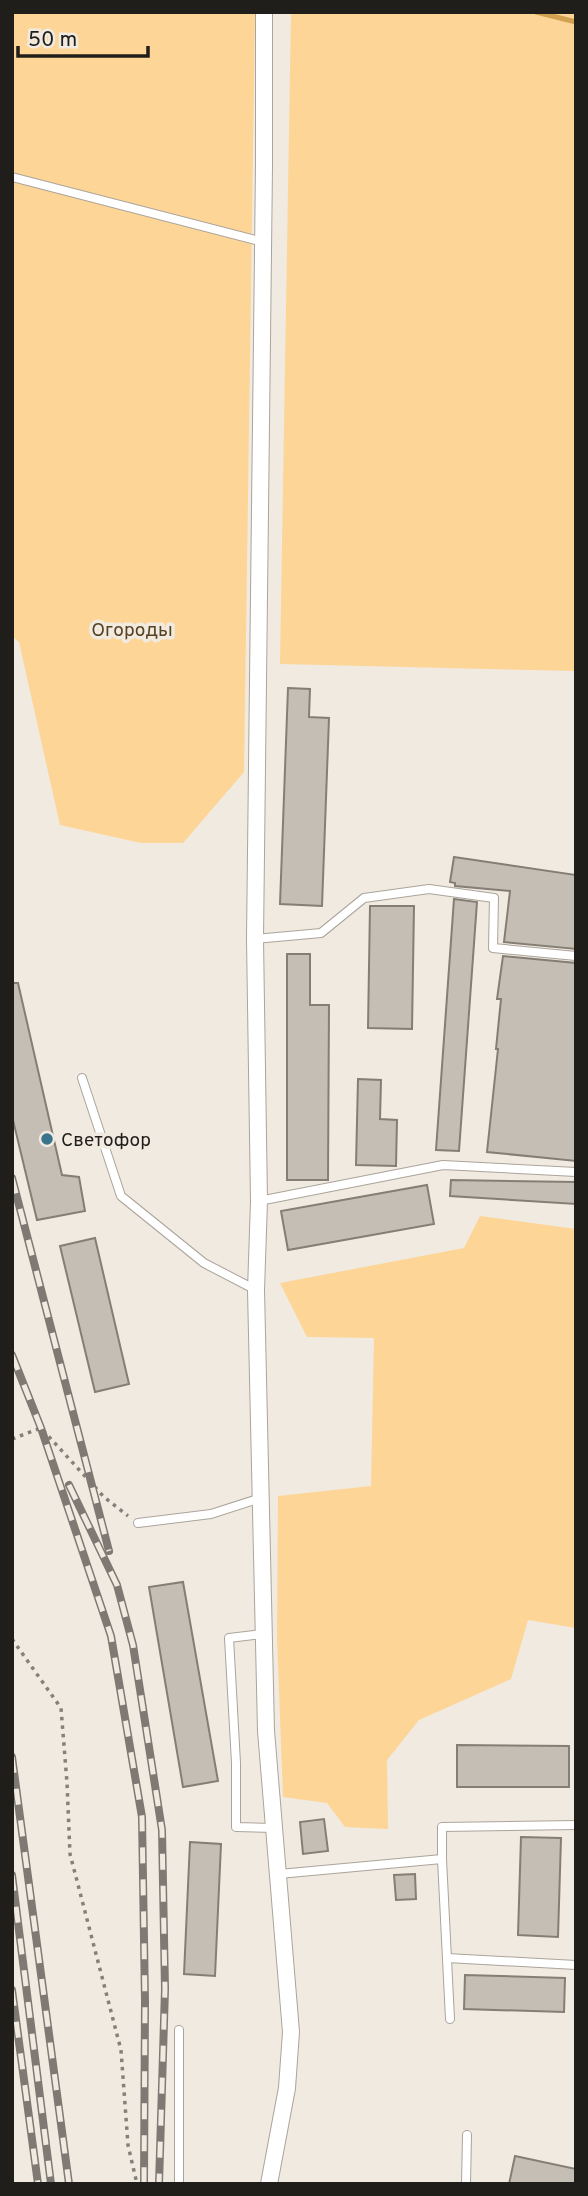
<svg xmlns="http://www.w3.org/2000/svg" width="588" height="2196" font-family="Overpass,sans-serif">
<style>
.green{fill:#fdd596}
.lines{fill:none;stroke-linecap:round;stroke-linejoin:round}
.stream{stroke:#d1a151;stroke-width:5}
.building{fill:#c5beb5;stroke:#847e75;stroke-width:2}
.service-casing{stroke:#aba49b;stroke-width:10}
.minor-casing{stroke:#aba49b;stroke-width:18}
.path{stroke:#85817a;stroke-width:3.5;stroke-dasharray:3.5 5;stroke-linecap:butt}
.service{stroke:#fff;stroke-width:8}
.minor{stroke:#fff;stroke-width:16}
.rail-casing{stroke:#7e7a73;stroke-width:8}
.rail{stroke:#f1eae0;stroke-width:5;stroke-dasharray:16;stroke-linecap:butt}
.poi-dot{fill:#39738c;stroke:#f1eae0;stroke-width:2.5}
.labels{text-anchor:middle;stroke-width:7;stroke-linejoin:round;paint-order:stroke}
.park-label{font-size:19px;fill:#574220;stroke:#f1eae0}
.poi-label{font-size:19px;fill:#201e1a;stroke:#f1eae0;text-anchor:start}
</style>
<rect width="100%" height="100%" fill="#f1eae0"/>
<!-- green -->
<g class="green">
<polygon points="12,12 255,12 244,772 183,843 141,843 60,825 19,642 12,636"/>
<polygon points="291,12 576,12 576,671 280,664"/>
<polygon points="480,1216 576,1229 576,1628 528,1620 511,1679 419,1720 387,1760 388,1829 345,1827 327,1803 283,1797 277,1638 278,1496 371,1486 374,1338 307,1337 280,1283 464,1248"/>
</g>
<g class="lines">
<!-- stream -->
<polyline class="stream" points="536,12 576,22"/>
</g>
<!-- building -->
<g class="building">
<polygon points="288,688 310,689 309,717 329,718 322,906 280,904"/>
<polygon points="454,857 576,875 576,949 504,942 510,891 455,886 455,883 450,882"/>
<polygon points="454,899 477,902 459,1151 436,1150"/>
<polygon points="370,906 414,906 412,1029 368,1028"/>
<polygon points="287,954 310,954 310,1005 329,1005 328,1180 287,1180"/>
<polygon points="503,956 576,963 576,1161 487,1152 498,1049 496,1049 501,999 497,999"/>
<polygon points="12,983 18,983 62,1175 79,1177 85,1211 37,1220 12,1116"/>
<polygon points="358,1079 381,1080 380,1119 397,1120 396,1166 356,1165"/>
<polygon points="451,1180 576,1182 576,1204 450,1196"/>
<polygon points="427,1185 434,1224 288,1250 281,1211"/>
<polygon points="95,1238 129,1384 95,1392 60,1246"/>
<polygon points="183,1582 218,1781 183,1787 149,1587"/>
<polygon points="457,1745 569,1746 569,1787 457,1787"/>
<polygon points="324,1819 328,1851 303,1854 300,1822"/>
<polygon points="521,1837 561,1838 558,1937 518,1935"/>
<polygon points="190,1842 221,1844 215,1976 184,1974"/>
<polygon points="415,1874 416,1899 396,1900 394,1875"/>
<polygon points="465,1975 565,1978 564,2012 464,2009"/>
<polygon points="515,2156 576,2169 576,2184 509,2184"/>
</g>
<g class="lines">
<defs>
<g id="service">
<polyline points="12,177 263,242"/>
<polyline points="255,939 321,933 364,898 429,889 494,898 493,948 576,956"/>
<polyline points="82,1078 121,1196 204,1263 256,1290"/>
<polyline points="259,1201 443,1165 576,1172"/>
<polyline points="138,1523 211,1514 261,1498"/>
<polyline points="263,1634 229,1638 236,1763 236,1827 274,1828"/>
<polyline points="442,1859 442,1827 576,1825"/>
<polyline points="279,1874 442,1859 450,2019"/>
<polyline points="447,1958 576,1965"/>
<polyline points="179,2184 179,2030"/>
<polyline points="466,2184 467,2135"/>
</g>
<polyline id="minor" points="264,12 264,166 255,939 259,1201 256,1290 266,1731 291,2032 287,2088 269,2184"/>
</defs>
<!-- service casing -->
<use href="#service" class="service-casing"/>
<!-- minor casing -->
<use href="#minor" class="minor-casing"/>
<!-- path -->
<g class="path">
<polyline points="12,1439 41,1428 104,1497 128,1516"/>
<polyline points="12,1639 61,1708 67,1783 70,1854 121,2050 128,2145 137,2184"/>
</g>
<!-- service -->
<use href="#service" class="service"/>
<!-- minor -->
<use href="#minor" class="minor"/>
<defs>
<g id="rail">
<polyline points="12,1178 109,1551"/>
<polyline points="12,1355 41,1428 111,1636 142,1817 145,2001 144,2184"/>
<polyline points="69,1485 117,1585 133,1645 162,1830 165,1989 159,2184"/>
<polyline points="12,1757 69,2184"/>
<polyline points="12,1875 51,2184"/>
<polyline points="12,1990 38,2184"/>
</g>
</defs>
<!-- rail casing -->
<use href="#rail" class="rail-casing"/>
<!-- rail -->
<use href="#rail" class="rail"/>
</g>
<!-- markers -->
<circle class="poi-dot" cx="47" cy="1139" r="7"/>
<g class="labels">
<!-- park labels -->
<g class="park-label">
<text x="132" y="636">Огороды</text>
</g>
<!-- poi labels -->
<g class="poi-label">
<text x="61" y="1146">Светофор</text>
</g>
</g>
<!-- border -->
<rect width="588" height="2196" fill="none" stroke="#201e1a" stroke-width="28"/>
<!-- scale -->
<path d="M18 46v10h130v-10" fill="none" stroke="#201e1a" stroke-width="3.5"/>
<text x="28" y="46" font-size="21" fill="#201e1a" stroke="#f1eae0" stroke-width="5" paint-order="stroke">50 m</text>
</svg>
